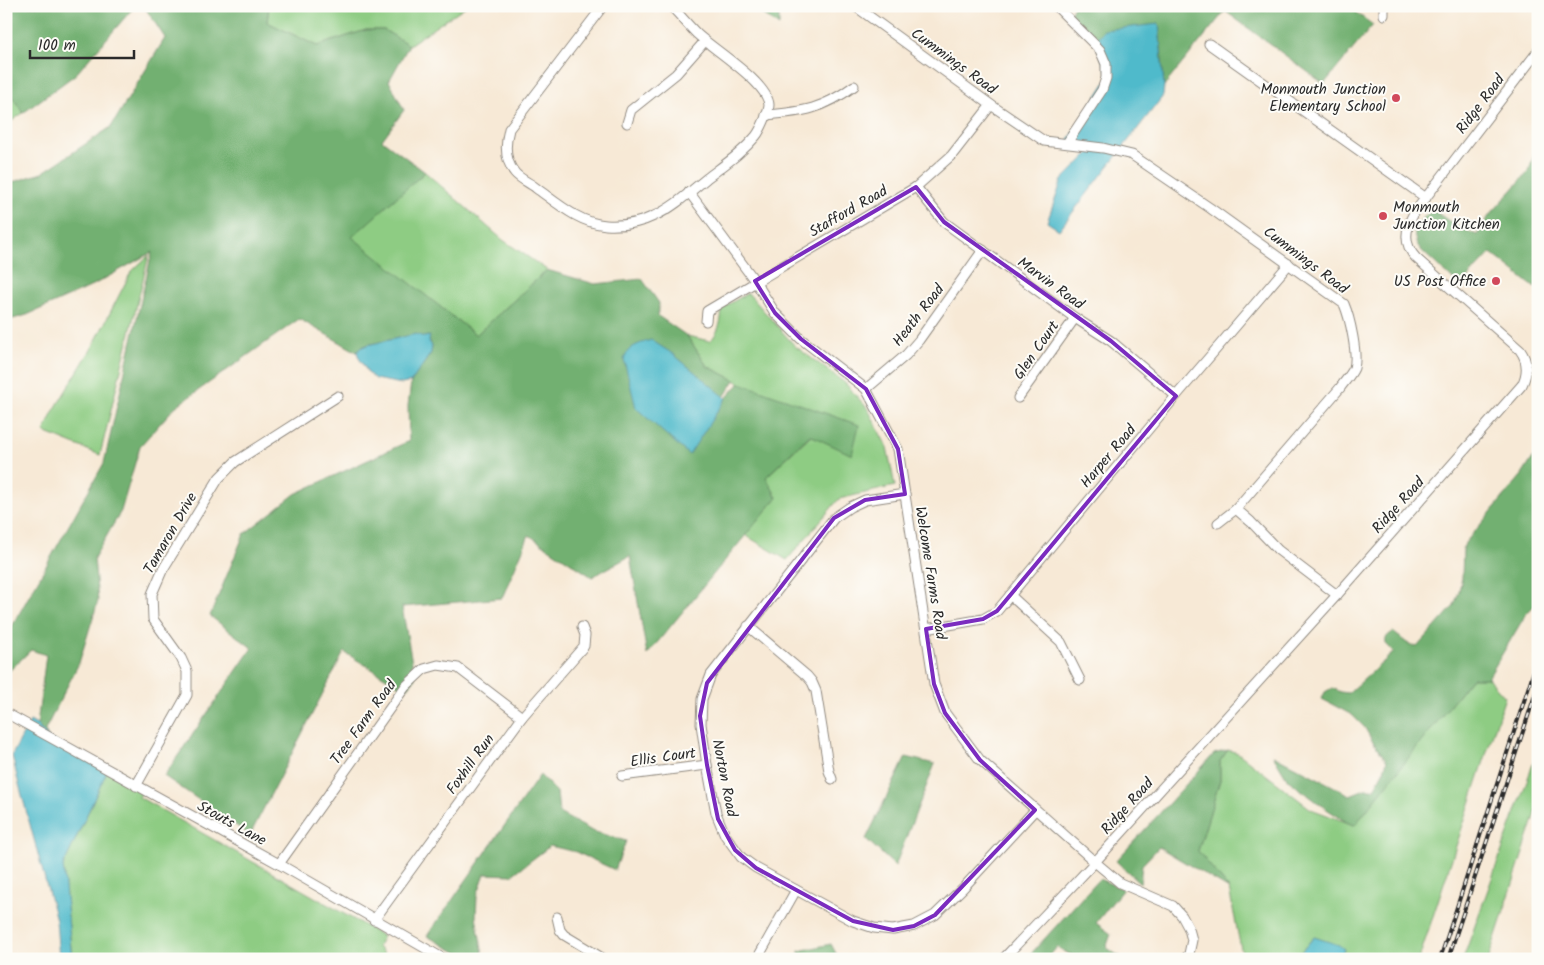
<svg xmlns="http://www.w3.org/2000/svg" width="1544" height="965" font-family="Kalam,sans-serif">
<style>
.green{fill:#8ecc83;stroke:#5c7c57}
.forest{fill:#72b071;stroke:#4e6e4e}
.water{fill:#4fbacb;stroke:#3d727b}
.lines{fill:none;stroke-linecap:round;stroke-linejoin:round}
.minor-casing{stroke:#918a80;stroke-width:11}
.minor{stroke:#fff;stroke-width:9}
.rail-casing{stroke:#2b2b2b;stroke-width:4}
.rail{stroke:#fdfcf7;stroke-width:2;stroke-dasharray:5.5;stroke-linecap:butt}
.marked{fill:none;stroke:#7b2cbf;stroke-width:4;stroke-linejoin:round}
.poi-dot{fill:#d1495b;stroke:#fdfcf7;stroke-width:2}
.labels{text-anchor:middle;stroke-width:4;stroke-linejoin:round;paint-order:stroke}
.street-label{font-size:15px;fill:#2b2b2b;stroke:#fdfcf7}
.poi-label{font-size:15px;fill:#2b2b2b;stroke:#fdfcf7;text-anchor:end}
</style>
<rect width="100%" height="100%" fill="#fdfcf7"/>
<filter id="ink" filterUnits="userSpaceOnUse"><feTurbulence type="fractalNoise" baseFrequency=".02" numOctaves="2"/><feDisplacementMap in="SourceGraphic" scale="10" xChannelSelector="R" yChannelSelector="G"/><feConvolveMatrix kernelMatrix="1 2 1 2 8 2 1 2 1" color-interpolation-filters="sRGB"/></filter>
<filter id="wash" filterUnits="userSpaceOnUse"><feTurbulence type="fractalNoise" baseFrequency=".0096" numOctaves="4" result="noise"/><feDisplacementMap in="SourceGraphic" scale="20" xChannelSelector="R" yChannelSelector="G"/><feGaussianBlur stdDeviation="1.12" result="paint"/><feColorMatrix in="noise" values="0 0 0 0 0 0 0 0 0 0 0 0 0 0 0 0 0 1.4 0 .05"/><feComposite in="paint" operator="in"/></filter>
<g filter="url(#wash)">
<rect width="100%" height="100%" fill="#f7e9d6"/>
<!-- green -->
<g class="green">
<polygon points="269,6 466,6 409,45 384,30 366,30 317,46 267,22"/>
<polygon points="6,87 23,113 6,125"/>
<polygon points="425,172 503,240 547,270 476,335 351,237"/>
<polygon points="149,255 100,455 44,432 53,412 93,346 131,272"/>
<path d="M748,293L795,346L845,383L868,409L887,447L895,486L839,499L787,560L745,535L777,498L766,477L811,435L740,383L707,366L687,336L710,341C720,331 721,321 722,308Z"/>
<polygon points="1472,678 1488,678 1505,697 1419,959 1340,959 1344,949 1314,937 1295,959 1243,959 1229,889 1198,851 1220,780 1220,761 1228,750 1238,753 1311,809 1354,825"/>
<polygon points="1538,750 1538,807 1489,957 1491,959 1463,959"/>
<polygon points="109,767 145,788 139,797 383,936 378,947 389,959 72,959 63,866"/>
</g>
<!-- forest -->
<g class="forest">
<polygon points="6,6 135,6 76,74 23,113 6,87"/>
<polygon points="144,6 269,6 267,22 317,46 366,30 384,30 409,45 389,81 404,110 382,140 425,172 352,237 476,335 547,270 595,284 642,279 659,303 658,316 687,336 707,366 735,380 724,397 673,354 688,454 726,398 740,383 859,425 852,455 810,435 766,477 777,498 764,513 647,655 630,556 592,577 529,535 502,598 402,607 415,679 406,690 344,652 250,835 164,776 252,648 210,616 244,534 295,494 409,441 408,406 411,382 431,353 432,347 428,336 424,337 416,334 367,345 360,348 357,352 299,319 175,407 140,446 121,511 94,558 98,601 79,663 45,730 48,738 37,725 46,655 31,650 6,674 6,637 104,463 152,252 88,288 27,315 6,321 6,184 42,173 111,127 165,38"/>
<polygon points="751,6 779,6 779,26"/>
<polygon points="1074,6 1347,6 1373,25 1324,84 1225,11 1164,86 1159,24 1095,42 1069,15"/>
<path d="M1538,142V281L1535,288L1491,253L1460,286L1422,251C1407,233 1417,222 1433,210L1456,226L1477,235L1489,216L1529,171Z"/>
<path d="M1538,450V590L1535,605L1526,614L1488,678H1472L1355,825L1348,823L1325,808L1288,780L1273,755L1350,795L1365,789H1372L1375,787L1384,770L1387,761L1371,739L1365,728L1352,715L1322,699L1325,692L1332,688L1340,692L1349,693L1394,652L1386,644C1385,637 1387,636 1393,632L1407,643L1417,647L1454,606L1459,591L1462,578L1463,549L1465,543L1522,475Z"/>
<polygon points="1228,750 1220,761 1220,780 1198,851 1229,889 1159,847 1142,865 1140,883 1116,861 1214,754"/>
<polygon points="906,757 935,764 895,866 866,839"/>
<polygon points="540,775 557,792 559,813 592,831 626,841 615,870 576,852 550,846 512,875 485,874 477,895 476,917 484,959 469,959 427,936"/>
<path d="M1099,879L1123,889L1096,923L1111,934L1106,948L1124,959H1101L1097,956C1084,965 1069,954 1057,947L1047,959H1026Z"/>
<polygon points="831,944 839,959 800,959 799,951"/>
</g>
<!-- water -->
<g class="water">
<polygon points="1159,24 1164,86 1163,96 1059,230 1047,222 1062,180 1094,148 1066,144 1109,77 1095,42 1104,30"/>
<polygon points="416,334 424,337 430,336 429,341 432,346 431,353 411,382 402,384 375,379 368,373 359,358 357,352 360,348 367,345"/>
<path d="M651,340L673,354L726,398L689,455L636,408L624,360C627,346 639,344 651,340Z"/>
<polygon points="30,721 37,725 48,738 109,767 63,866 72,959 59,959 56,920 17,777 12,755"/>
<polygon points="1314,937 1339,945 1344,949 1340,959 1295,959"/>
</g>
</g>
<g filter="url(#ink)">
<g class="lines">
<defs>
<g id="minor">
<path d="M603,6L509,129C505,144 504,160 515,173C520,179 530,183 536,188C557,203 579,223 606,225C623,226 640,223 654,216C673,208 691,191 707,178C724,165 742,153 756,136C760,131 769,112 769,105C768,83 713,49 697,34C688,25 680,15 671,6"/>
<path d="M855,6L991,105L1044,141L1103,148L1132,155L1210,208L1344,304C1350,318 1358,354 1354,368C1351,375 1344,382 1340,388L1236,509L1218,523"/>
<polyline points="1056,6 1100,50 1106,64 1106,78 1102,90 1067,143"/>
<polyline points="1384,6 1384,15"/>
<polyline points="1209,44 1426,198"/>
<path d="M766,115C804,112 823,109 854,86"/>
<polyline points="627,123 631,110 676,74 705,41"/>
<polyline points="916,187 944,222 1075,318 1111,341 1176,396"/>
<polyline points="689,192 755,281 775,313 801,339 866,389 898,449 934,684 945,713 980,760 1095,862 1120,883 1173,906 1182,916 1189,929 1192,940 1189,954 1185,959"/>
<polyline points="706,321 707,311 916,187 952,155 991,105"/>
<polyline points="866,389 906,355 919,340 983,250"/>
<polyline points="1018,398 1075,318"/>
<polyline points="905,494 865,500 850,507 834,518 711,675 702,699 701,724 707,765 716,813 725,835 741,857 756,868 853,921 874,928 893,930 914,926 935,915 963,888 1035,810"/>
<polyline points="1236,509 1251,522 1278,550 1337,595"/>
<polyline points="1010,595 1061,642 1080,680"/>
<polyline points="748,626 807,676 812,682 816,691 829,771 832,779"/>
<polyline points="926,629 983,619 997,611 1176,396 1289,264"/>
<polyline points="6,713 279,864 444,959"/>
<polyline points="622,776 707,765"/>
<polyline points="136,786 187,695 187,671 181,658 153,619 152,594 162,571 219,478 235,462 338,396"/>
<polyline points="279,864 405,687 424,669 438,665 458,668 522,717"/>
<polyline points="557,917 560,930 564,935 604,959"/>
<polyline points="374,920 522,717 584,646 585,635 582,627"/>
<polyline points="757,959 796,890"/>
<path d="M1003,959L1095,862L1337,595L1522,385C1528,373 1528,361 1520,350L1416,258C1403,244 1405,229 1414,213L1538,51"/>
</g>
</defs>
<!-- minor casing -->
<use href="#minor" class="minor-casing"/>
<!-- minor -->
<use href="#minor" class="minor"/>
<defs>
<g id="rail">
<polyline points="1440,959 1538,658"/>
<polyline points="1448,959 1538,686"/>
</g>
</defs>
<!-- rail casing -->
<use href="#rail" class="rail-casing"/>
<!-- rail -->
<use href="#rail" class="rail"/>
</g>
</g>
<!-- marked area -->
<path class="marked" d="M916,187L944,222L1111,341L1176,396L997,611L983,619L926,629L934,684L945,713L980,760L1035,810L935,915L914,926L893,930L853,921L756,868L735,850L718,819L707,765L700,716L707,683L834,518L865,500L905,494L898,449L866,389L801,339L775,313L755,281Z"/>
<!-- markers -->
<g class="poi-dot">
<circle cx="1396" cy="98" r="5"/>
<circle cx="1383" cy="216" r="5"/>
<circle cx="1496" cy="281" r="5"/>
</g>
<g class="labels">
<!-- street labels -->
<g class="street-label">
<text transform="translate(954 61) rotate(36)" y="5">Cummings Road</text>
<text transform="translate(1480 104) rotate(-53)" y="5">Ridge Road</text>
<text transform="translate(848 211) rotate(-30)" y="5">Stafford Road</text>
<text transform="translate(1306 260) rotate(37)" y="5">Cummings Road</text>
<text transform="translate(1051 283) rotate(36)" y="5">Marvin Road</text>
<text transform="translate(918 315) rotate(-52)" y="5">Heath Road</text>
<text transform="translate(1036 350) rotate(-55)" y="5">Glen Court</text>
<text transform="translate(1108 456) rotate(-50)" y="5">Harper Road</text>
<text transform="translate(1398 505) rotate(-48)" y="5">Ridge Road</text>
<text transform="translate(170 533) rotate(-60)" y="5">Tamaron Drive</text>
<text transform="translate(931 573) rotate(81)" y="5">Welcome Farms Road</text>
<text transform="translate(363 722) rotate(-54)" y="5">Tree Farm Road</text>
<text transform="translate(663 757) rotate(-8)" y="5">Ellis Court</text>
<text transform="translate(470 764) rotate(-54)" y="5">Foxhill Run</text>
<text transform="translate(725 778) rotate(79)" y="5">Norton Road</text>
<text transform="translate(1127 806) rotate(-48)" y="5">Ridge Road</text>
<text transform="translate(232 823) rotate(29)" y="5">Stouts Lane</text>
</g>
<!-- poi labels -->
<g class="poi-label">
<text x="1386" y="94">Monmouth Junction<tspan x="1386" dy="17">Elementary School</tspan></text>
<text x="1393" y="212" text-anchor="start">Monmouth<tspan x="1393" dy="17">Junction Kitchen</tspan></text>
<text x="1486" y="286">US Post Office</text>
</g>
</g>
<!-- margin -->
<rect width="1544" height="965" fill="none" stroke="#fdfcf7" stroke-width="25"/>
<!-- scale -->
<path d="M30 50v8h104v-8" fill="none" stroke="#2b2b2b" stroke-width="2.5"/>
<text x="38" y="50" font-size="15" fill="#2b2b2b" stroke="#fdfcf7" stroke-width="4" paint-order="stroke">100 m</text>
</svg>
